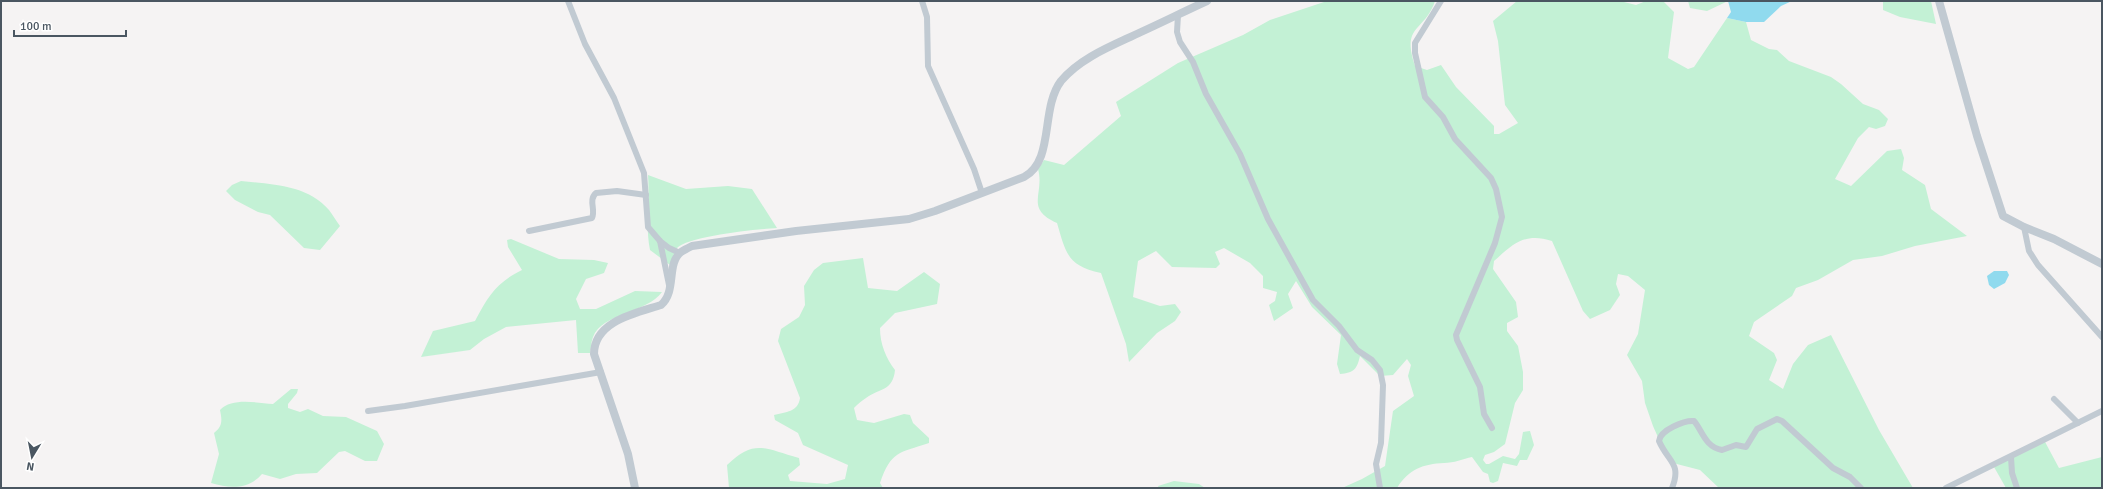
<svg xmlns="http://www.w3.org/2000/svg" width="2103" height="489" font-family="Signika,sans-serif">
<style>
.green{fill:#c3f1d5}
.water{fill:#90daee}
.lines{fill:none;stroke-linecap:round;stroke-linejoin:round}
.minor{stroke:#c1cad2;stroke-width:6}
.tertiary{stroke:#c1cad2;stroke-width:8}
</style>
<rect width="100%" height="100%" fill="#f5f3f3"/>
<!-- green -->
<g class="green">
<path d="M1327,1H1435C1424,33 1401,24 1415,66L1427,70L1441,65L1456,87L1494,126V134H1499L1518,123L1505,105L1498,41L1493,21L1517,1H1620L1636,5L1646,1H1663L1674,12L1668,58L1688,69L1694,67L1727,18L1746,22L1751,40L1769,49L1777,50L1789,61L1831,77L1841,84L1863,104L1879,110L1888,119L1885,126L1876,129L1869,127L1858,138L1835,179L1851,186L1887,151L1901,149L1904,158L1902,170L1925,185L1931,209L1967,236L1915,246L1882,256L1853,260L1818,280L1796,288L1792,296L1754,322L1749,336L1774,353L1777,360L1769,380L1783,389L1793,364L1808,345L1831,335L1879,430L1913,488H1719L1700,470L1669,462L1653,426L1645,403L1642,381L1627,355L1638,334L1645,290L1628,276L1618,274L1616,284L1620,295L1610,310L1590,319L1583,311L1552,241C1525,232 1513,244 1494,261L1493,269L1516,302L1518,317L1507,323V331L1518,346L1523,372V390L1515,403L1505,444L1494,452L1485,455L1483,460L1486,464H1489L1503,456L1515,459L1519,454L1523,432L1530,431L1534,445L1527,460H1520L1517,466L1503,463L1498,481L1493,483L1490,482L1488,474L1483,472L1472,457C1463,459 1454,463 1444,463C1423,464 1409,469 1397,488H1342L1362,479L1385,466L1393,411L1414,396L1408,376L1411,365L1407,359L1393,375L1380,376L1360,356C1357,369 1354,373 1340,374L1337,364L1341,335L1312,307L1296,281L1288,294L1293,308L1274,321L1269,305L1275,301L1277,292L1263,288V276L1250,263L1224,248L1215,252L1220,264L1216,268L1172,267L1156,251L1138,261L1133,297L1160,306L1175,304L1181,312L1175,321L1157,333L1129,362L1126,344L1101,273C1068,266 1066,254 1057,223C1024,208 1045,194 1038,169L1044,160L1064,165L1121,116L1116,102L1178,63L1243,35L1270,20Z"/>
<polygon points="1688,1 1728,1 1707,11 1690,8"/>
<polygon points="1883,1 1931,1 1936,24 1900,17 1883,10"/>
<path d="M648,175L686,189L728,186L752,189L777,228C759,229 688,236 677,248C674,252 672,260 670,265L650,250C645,225 650,200 648,175Z"/>
<path d="M241,181C272,184 308,185 329,210C333,215 336,221 340,226L320,250L304,248L270,215L258,212L235,200L226,191L232,185Z"/>
<path d="M511,239L559,259L594,260L608,263L604,273L586,279L576,299L580,309H596L635,291L662,292C647,313 602,313 593,337C591,342 591,348 590,353H578L576,320L506,327L484,339L470,350L421,357L433,331L475,321C488,296 497,282 522,270L508,247L507,240Z"/>
<path d="M863,258L868,288L897,291L924,272L940,284L937,304L895,313L880,328C880,344 886,358 895,370C893,391 880,388 866,398C861,401 857,405 854,408L857,420L874,423L904,414L910,415L913,423L929,438V443C899,453 891,451 880,483L883,488H729L727,465C755,438 765,449 799,458L800,465L788,475L790,481L827,484L845,479L848,465L803,445L798,433L775,420L774,415C786,412 798,412 800,398L778,341L781,329L799,317L805,305L804,286L814,270L823,263Z"/>
<path d="M291,389H298L297,393L288,404V408L300,412L308,409L323,416L346,417L377,431L384,444L377,461H365L345,451L339,452L317,473L296,474L280,479L262,474C249,489 231,489 211,483L219,454L214,433C223,426 222,420 220,410C232,397 257,403 273,404Z"/>
<polygon points="2044,440 2059,468 2102,457 2102,488 2006,488 1994,467"/>
<polygon points="1174,481 1199,484 1205,488 1159,488 1158,486"/>
</g>
<!-- water -->
<g class="water">
<polygon points="1728,1 1792,1 1781,6 1764,22 1746,22 1727,18 1731,12"/>
<polygon points="1994,271 2007,271 2009,275 2005,283 1994,289 1989,285 1987,276"/>
</g>
<g class="lines">
<!-- minor -->
<g class="minor">
<polyline points="568,1 585,44 614,98 644,173 648,227 660,241 669,248 680,253"/>
<polyline points="922,1 927,17 928,66 974,169 982,193"/>
<polyline points="1441,1 1415,43 1415,53 1425,97 1443,117 1455,139 1491,178 1496,189 1502,217 1495,243 1456,335 1457,340 1480,387 1484,414 1492,428"/>
<polyline points="1178,15 1177,32 1180,42 1193,62 1206,94 1240,154 1268,219 1313,300 1339,326 1357,350 1372,360 1380,370 1383,385 1381,443 1376,464 1380,488"/>
<polyline points="2024,227 2029,251 2038,265 2102,337"/>
<path d="M529,231L592,218C596,210 588,200 596,193L617,191L646,195"/>
<polyline points="660,241 669,285"/>
<polyline points="2054,399 2078,423"/>
<polyline points="368,411 405,406 601,372"/>
<polyline points="2011,457 2012,473 2017,488"/>
<path d="M1672,488C1682,463 1668,462 1659,441C1660,430 1685,420 1694,421C1702,430 1705,447 1722,450L1736,445L1746,447L1757,429L1777,419L1782,421L1833,468L1850,477L1861,488"/>
<polyline points="1946,488 2102,411"/>
</g>
<!-- tertiary -->
<g class="tertiary">
<polyline points="1939,1 1977,136 2003,216 2024,227 2054,239 2102,264"/>
<path d="M635,488L628,454L594,354C594,321 636,313 661,305C677,291 666,264 681,252C684,250 688,248 692,246L796,231L909,219L935,211L1024,177C1055,160 1040,109 1061,81C1081,57 1114,45 1141,32C1163,22 1185,11 1207,1"/>
</g>
</g>
<!-- border -->
<rect width="2103" height="489" fill="none" stroke="#4a5661" stroke-width="4"/>
<!-- north arrow -->
<g transform="translate(32 457) rotate(190)" stroke="#ffffff" stroke-width="3" paint-order="stroke">
<path d="M0-3L7 15L0 10L-7 15Z" fill="#4a5661"/>
<text y="-6" font-size="11" font-weight="bold" text-anchor="middle" fill="#4a5661">N</text>
</g>
<!-- scale -->
<path d="M14 30v6h112v-6" fill="none" stroke="#4a5661" stroke-width="2"/>
<text x="20" y="30" font-size="12" fill="#4a5661" stroke="#ffffff" stroke-width="3" paint-order="stroke">100 m</text>
</svg>
